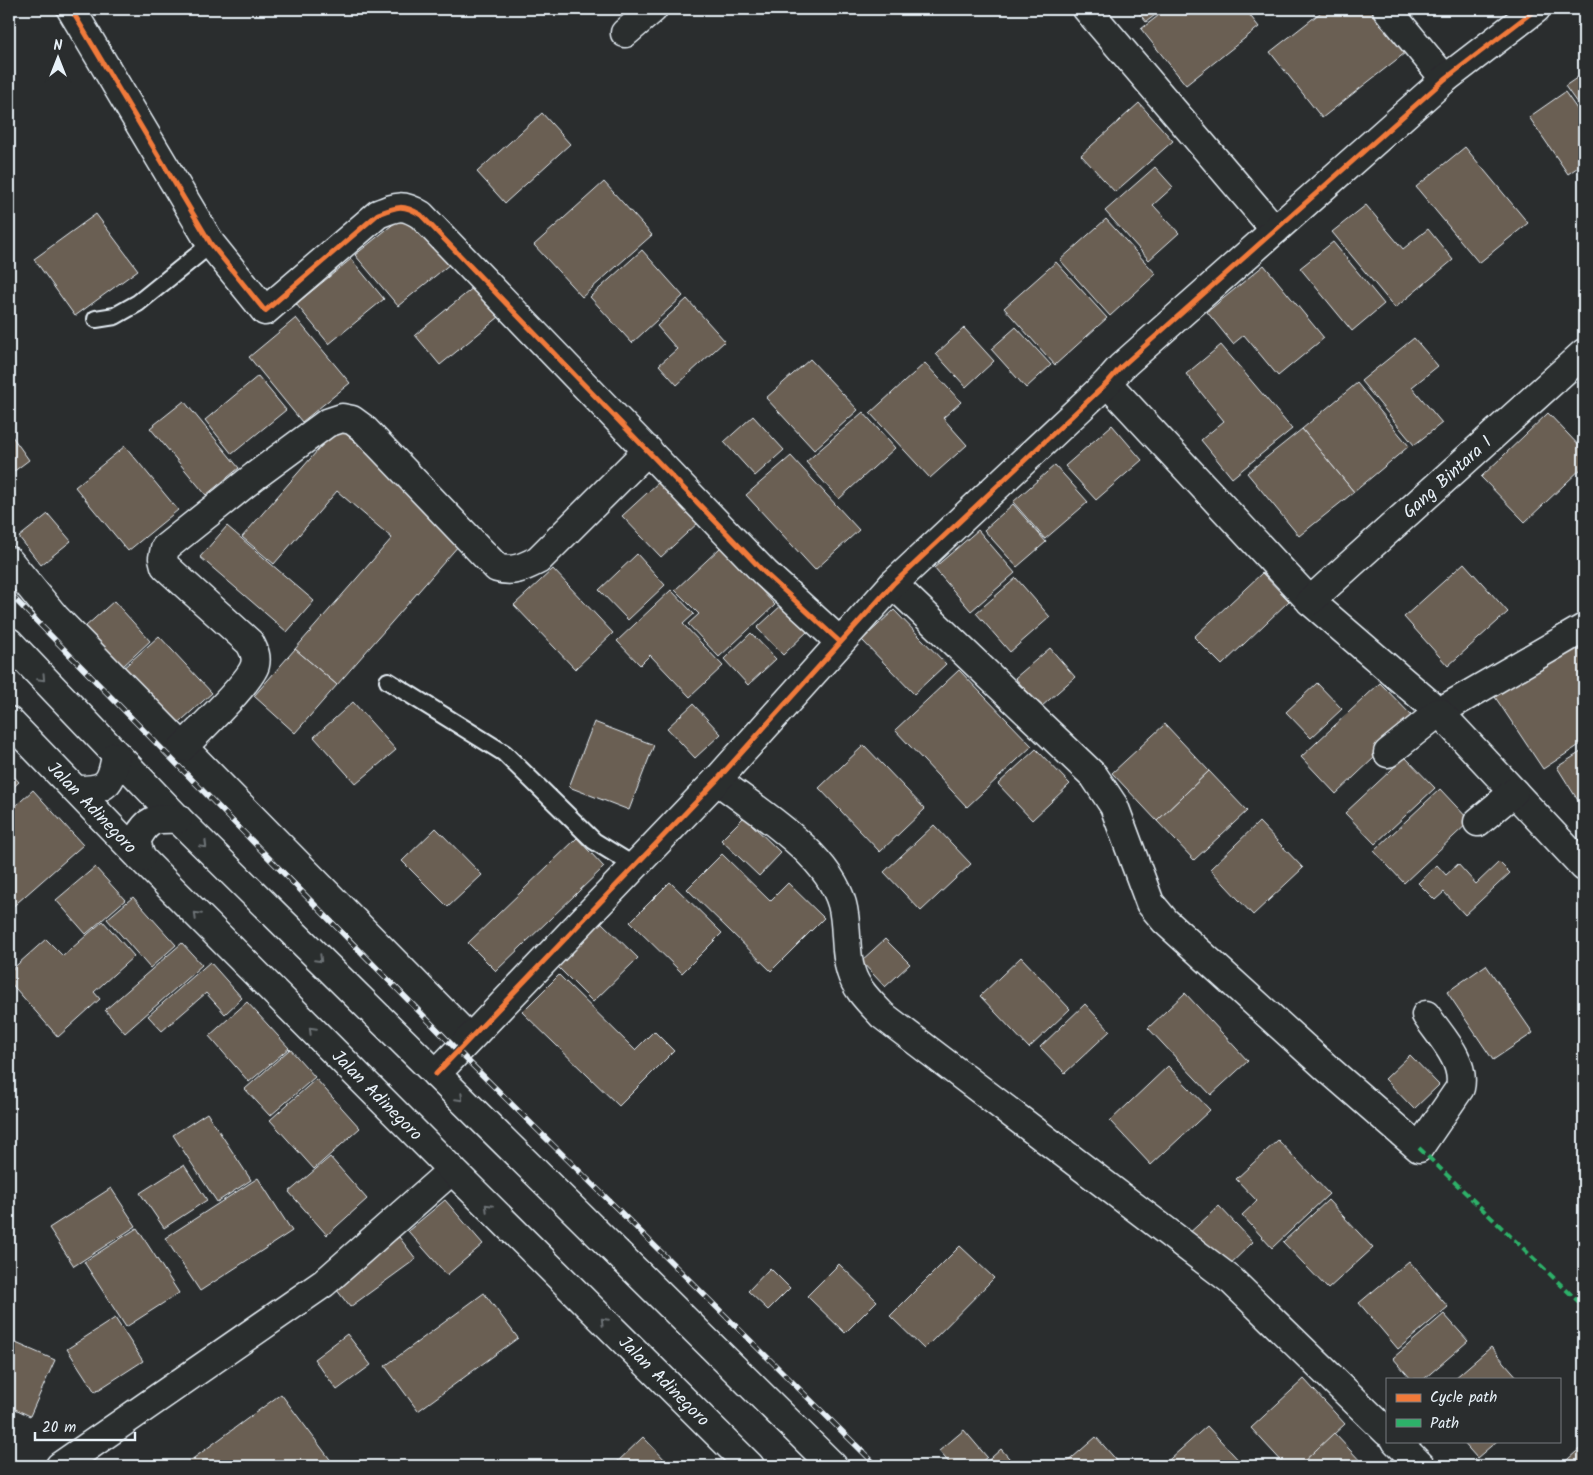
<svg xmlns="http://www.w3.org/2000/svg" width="1593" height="1475" font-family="Kalam,sans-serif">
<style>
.building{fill:#6b5e52;stroke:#e8f1f8}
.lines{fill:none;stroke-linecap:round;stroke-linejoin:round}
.lane-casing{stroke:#e8f1f8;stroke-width:20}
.street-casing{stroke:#e8f1f8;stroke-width:31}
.secondary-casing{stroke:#e8f1f8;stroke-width:31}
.highway-casing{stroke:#e8f1f8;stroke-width:31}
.lane{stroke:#2a2d2e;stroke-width:16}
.street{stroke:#2a2d2e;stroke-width:28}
.secondary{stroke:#2a2d2e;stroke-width:28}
.highway{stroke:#2a2d2e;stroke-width:28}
.rail-casing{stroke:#e8f1f8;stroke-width:5.5}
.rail{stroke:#2a2d2e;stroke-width:4;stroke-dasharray:11;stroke-linecap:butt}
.quiet{stroke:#2db169;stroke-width:4;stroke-dasharray:8 4;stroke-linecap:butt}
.cycleway-casing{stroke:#2a2d2e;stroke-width:8}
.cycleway{stroke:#f17a3a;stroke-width:5}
.oneway{stroke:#6c7275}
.labels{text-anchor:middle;stroke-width:4;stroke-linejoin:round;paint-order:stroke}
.street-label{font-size:18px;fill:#e8f1f8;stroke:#2a2d2e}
</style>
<rect width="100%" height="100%" fill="#2a2d2e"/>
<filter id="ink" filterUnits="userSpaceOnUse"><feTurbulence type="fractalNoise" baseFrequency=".02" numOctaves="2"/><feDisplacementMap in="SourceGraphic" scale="10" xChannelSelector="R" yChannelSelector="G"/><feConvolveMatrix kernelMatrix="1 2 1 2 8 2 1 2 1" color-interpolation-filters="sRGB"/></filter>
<g filter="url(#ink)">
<!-- building -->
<g class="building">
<polygon points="1136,9 1163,9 1146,22"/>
<polygon points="1167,9 1245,9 1259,27 1186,85 1141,29"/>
<polygon points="1325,9 1370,9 1405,53 1322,118 1270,52"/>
<polygon points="1584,39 1584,51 1579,43"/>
<polygon points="1584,73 1584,113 1565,86"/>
<polygon points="1565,92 1584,119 1584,163 1568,174 1529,117"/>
<polygon points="1139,103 1173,141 1115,192 1081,155"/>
<polygon points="542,113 570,144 505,203 477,172"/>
<polygon points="1465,147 1528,223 1479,263 1416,187"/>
<polygon points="1155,167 1173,187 1153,205 1179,233 1149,260 1105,211"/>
<polygon points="604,182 652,235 582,297 534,245"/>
<polygon points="1366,205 1403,249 1428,229 1453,260 1395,308 1332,232"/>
<polygon points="407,213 450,264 398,306 355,255"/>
<polygon points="96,214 138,270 75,316 34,259"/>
<polygon points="1106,219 1156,274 1110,316 1060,260"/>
<polygon points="1333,242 1384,304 1352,331 1300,268"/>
<polygon points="642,250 683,296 632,343 590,297"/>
<polygon points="351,259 384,299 329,344 296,304"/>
<polygon points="1056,262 1107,318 1055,365 1004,308"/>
<polygon points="1264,265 1324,338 1278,376 1244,335 1233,344 1207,312"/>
<polygon points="474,287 499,317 440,365 415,335"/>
<polygon points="687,299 725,341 677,385 659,365 677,349 657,326"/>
<polygon points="296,318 350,383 302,422 249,357"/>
<polygon points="1016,327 1051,365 1026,388 991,349"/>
<polygon points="964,328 994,361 966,387 936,354"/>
<polygon points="1414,338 1438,366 1412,387 1442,423 1414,445 1361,381"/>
<polygon points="1221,345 1292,429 1232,478 1201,440 1224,421 1186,374"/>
<polygon points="810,359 858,410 814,450 766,398"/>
<polygon points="925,363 961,402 943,418 967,445 930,478 870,413"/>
<polygon points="258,376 286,410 232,454 205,420"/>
<polygon points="1357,383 1409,446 1354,492 1302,429"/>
<polygon points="184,401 239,468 206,495 150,428"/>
<polygon points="863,412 895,448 839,499 806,462"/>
<polygon points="1548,413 1584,451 1584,466 1525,522 1481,477"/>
<polygon points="753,416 784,450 755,476 724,442"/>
<polygon points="1112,425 1142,460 1096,500 1065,466"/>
<polygon points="338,427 466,537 337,685 295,649 392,538 337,491 274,564 242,537"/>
<polygon points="1302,429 1354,492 1299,536 1247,473"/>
<polygon points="9,432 29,460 9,475"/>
<polygon points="125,446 178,510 128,551 75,487"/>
<polygon points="791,456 859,530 815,570 746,495"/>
<polygon points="1055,465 1088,502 1045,539 1013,502"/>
<polygon points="660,481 699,522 661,557 622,516"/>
<polygon points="1013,504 1046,542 1017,567 984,530"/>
<polygon points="48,514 71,541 41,565 19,537"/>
<polygon points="227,526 314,601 287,632 200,557"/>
<polygon points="978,530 1015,573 971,611 934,568"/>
<polygon points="721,547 775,605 719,657 688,624 699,614 675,590"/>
<polygon points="637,554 665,585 628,620 599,590"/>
<polygon points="1464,563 1508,612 1448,666 1404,617"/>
<polygon points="553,569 613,633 575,669 514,605"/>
<polygon points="1262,573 1289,601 1222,665 1194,637"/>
<polygon points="1016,578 1050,617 1010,652 976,613"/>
<polygon points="671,590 694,614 683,624 723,666 690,697 650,655 640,665 617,641"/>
<polygon points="114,601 150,641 122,667 85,627"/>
<polygon points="785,602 811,628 783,655 757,628"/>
<polygon points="894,610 946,664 914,694 862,640"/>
<polygon points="751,633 776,659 748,685 724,659"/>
<polygon points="159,636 212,693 173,728 120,671"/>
<polygon points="1584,639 1584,742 1543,769 1495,697"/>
<polygon points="1050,648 1075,677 1041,707 1015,678"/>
<polygon points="295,649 337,685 295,733 254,696"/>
<polygon points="959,670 1032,746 967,807 895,730"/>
<polygon points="1317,683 1342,709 1311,738 1286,712"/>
<polygon points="1380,683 1415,719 1336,794 1301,757"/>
<polygon points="353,702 396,750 356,784 314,737"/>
<polygon points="693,704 721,734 695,758 667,728"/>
<polygon points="594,722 654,745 629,810 569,787"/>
<polygon points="1165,724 1209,771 1157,821 1112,773"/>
<polygon points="864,745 925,809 880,852 819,788"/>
<polygon points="1036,749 1070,784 1032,820 998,784"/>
<polygon points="1584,750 1584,810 1557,767"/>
<polygon points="1405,757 1435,788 1375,844 1345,813"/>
<polygon points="9,771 19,782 9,791"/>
<polygon points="1209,771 1247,811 1194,860 1157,821"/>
<polygon points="1440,789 1470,821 1404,883 1374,851"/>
<polygon points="33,790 83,845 9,910 9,812"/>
<polygon points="744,817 781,853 759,876 721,840"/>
<polygon points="1259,822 1303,868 1253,915 1210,869"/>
<polygon points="934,825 971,864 921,911 884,872"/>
<polygon points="436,828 482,875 448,907 402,861"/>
<polygon points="577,838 604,867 496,971 468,943"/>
<polygon points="722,854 770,901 788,883 824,918 771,971 687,889"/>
<polygon points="1499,862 1510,873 1465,915 1444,892 1435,900 1418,883 1437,865 1446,875 1458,864 1476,884"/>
<polygon points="95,867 125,900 86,934 56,900"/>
<polygon points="670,882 722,933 682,973 630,922"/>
<polygon points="133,897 176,945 150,968 107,919"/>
<polygon points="103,921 134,956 94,992 100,999 58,1037 9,981 9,972 46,939 63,956"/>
<polygon points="601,922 638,958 593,1002 557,966"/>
<polygon points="885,939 910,964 885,987 861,961"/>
<polygon points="182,943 202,965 125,1033 105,1010"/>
<polygon points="1021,957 1070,1009 1029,1048 980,996"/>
<polygon points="210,962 242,998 225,1014 206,993 162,1031 148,1016"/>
<polygon points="1486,965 1533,1033 1493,1060 1447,992"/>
<polygon points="559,975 635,1050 654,1031 674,1051 619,1106 522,1012"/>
<polygon points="1185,993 1248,1061 1211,1095 1148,1028"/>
<polygon points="247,1002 289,1048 249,1082 209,1036"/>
<polygon points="1085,1004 1110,1031 1065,1073 1040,1047"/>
<polygon points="290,1049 315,1077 270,1116 245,1089"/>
<polygon points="1410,1055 1439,1085 1414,1109 1385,1079"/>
<polygon points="1168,1066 1210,1110 1151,1165 1110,1121"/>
<polygon points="316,1079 360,1128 314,1169 270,1120"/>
<polygon points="207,1113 251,1180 217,1202 173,1135"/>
<polygon points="1278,1140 1329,1194 1272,1248 1242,1215 1257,1201 1236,1179"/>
<polygon points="330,1157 367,1199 327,1235 289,1192"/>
<polygon points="184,1165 207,1200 164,1228 140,1193"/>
<polygon points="258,1178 292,1231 200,1291 165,1238"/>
<polygon points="111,1188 136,1226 74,1266 49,1228"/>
<polygon points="445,1200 483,1244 447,1275 408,1231"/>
<polygon points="1328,1200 1373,1248 1328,1289 1283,1242"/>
<polygon points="1219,1206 1253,1242 1222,1272 1187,1235"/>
<polygon points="137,1228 179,1293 126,1327 84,1262"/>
<polygon points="399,1237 416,1259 350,1307 333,1285"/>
<polygon points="960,1246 994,1278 924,1349 890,1316"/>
<polygon points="1409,1261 1448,1307 1398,1349 1359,1303"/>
<polygon points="839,1264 877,1301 845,1333 807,1296"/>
<polygon points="770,1268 790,1288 768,1310 748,1291"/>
<polygon points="484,1293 518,1338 418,1411 385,1366"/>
<polygon points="1444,1314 1468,1341 1424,1379 1411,1379 1393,1358"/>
<polygon points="115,1318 143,1361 95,1392 67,1349"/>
<polygon points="347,1334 371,1365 337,1390 314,1359"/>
<polygon points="9,1340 55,1360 30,1416 9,1406"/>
<polygon points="1491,1347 1519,1379 1454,1379"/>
<polygon points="1304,1379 1345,1424 1299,1466 1286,1466 1251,1428"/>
<polygon points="281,1394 335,1466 183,1466"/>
<polygon points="1207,1426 1244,1466 1162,1466"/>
<polygon points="964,1430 987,1457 977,1466 952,1466 939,1451"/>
<polygon points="1334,1433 1365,1466 1299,1466"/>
<polygon points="643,1437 671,1466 613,1466"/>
<polygon points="1096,1437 1120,1464 1117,1466 1067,1466 1065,1464"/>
<polygon points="1462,1441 1497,1441 1477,1458"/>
<polygon points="1584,1445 1584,1466 1560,1466"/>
<polygon points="1001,1449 1016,1466 982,1466"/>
</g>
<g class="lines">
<defs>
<g id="lane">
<polyline points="96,319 115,316 138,303 211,244"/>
<polyline points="388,681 504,753 594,841 633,865"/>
</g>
<g id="street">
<path d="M71,9L211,244L265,311L378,214C398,206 403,204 421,215L765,573L840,642"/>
<polyline points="1087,9 1275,230"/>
<polyline points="1387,9 1445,79"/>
<polyline points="625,33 653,9"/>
<polyline points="1107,383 1310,601 1439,712 1584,628"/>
<polyline points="9,561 55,617 469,1038"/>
<path d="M893,584L1094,776L1114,806L1150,903L1165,921L1328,1069L1419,1148L1460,1088C1466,1061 1440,1036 1426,1015"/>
<path id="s1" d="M1310,601L1584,353"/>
<path d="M182,748C197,733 251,681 255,665C257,656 254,651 250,643L165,566L163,558L165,548L255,476L327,423L342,418L352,420L363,428L497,568C513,573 524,567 538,560L648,450"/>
<polyline points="1388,753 1439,712 1584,867"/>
<path d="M717,780C757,811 828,853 842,904C848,926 844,951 851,972C856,989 870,1002 882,1015L1232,1281L1387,1432"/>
<polyline points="1478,822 1514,792"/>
<polyline points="436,1074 717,780 893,584 1107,383 1121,367 1445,79 1536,9"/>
<polyline points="1396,1441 1421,1466"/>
</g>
<polyline id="secondary" points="60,1466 324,1283 452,1170"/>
<g id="highway">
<polyline points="9,642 178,819 833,1466"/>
<path id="s2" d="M9,721L141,858L452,1170L750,1466"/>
<path d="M77,790C107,790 111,784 116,756"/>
<path d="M141,858L136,841C147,819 154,818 178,819"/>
</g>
</defs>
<!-- lane casing -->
<use href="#lane" class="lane-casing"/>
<!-- street casing -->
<use href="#street" class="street-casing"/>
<!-- secondary casing -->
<use href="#secondary" class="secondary-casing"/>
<!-- highway casing -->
<use href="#highway" class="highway-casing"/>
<!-- lane -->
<use href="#lane" class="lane"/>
<!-- street -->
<use href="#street" class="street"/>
<!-- secondary -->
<use href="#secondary" class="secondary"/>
<!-- highway -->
<use href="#highway" class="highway"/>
<defs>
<polyline id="rail" points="9,593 458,1051 877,1466"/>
</defs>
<!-- rail casing -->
<use href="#rail" class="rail-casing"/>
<!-- rail -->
<use href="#rail" class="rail"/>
<!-- quiet -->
<polyline class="quiet" points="1419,1148 1584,1307"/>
<defs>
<g id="cycleway">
<path d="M71,9L211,244L265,311L378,214C398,206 403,204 421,215L765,573L840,642"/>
<polyline points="436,1074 717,780 893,584 1107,383 1121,367 1445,79 1536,9"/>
</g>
</defs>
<!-- cycleway casing -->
<use href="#cycleway" class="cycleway-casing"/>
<!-- cycleway -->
<use href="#cycleway" class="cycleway"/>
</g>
<!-- one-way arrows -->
<defs><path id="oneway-chevron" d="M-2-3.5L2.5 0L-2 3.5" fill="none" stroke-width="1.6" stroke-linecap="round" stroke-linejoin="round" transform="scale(1.25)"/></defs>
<g class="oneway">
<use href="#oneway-chevron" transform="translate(42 678) rotate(47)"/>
<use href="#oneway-chevron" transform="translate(204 845) rotate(45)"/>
<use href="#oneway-chevron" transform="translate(197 915) rotate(-135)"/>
<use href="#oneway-chevron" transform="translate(319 959) rotate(45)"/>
<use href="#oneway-chevron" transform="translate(312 1030) rotate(-135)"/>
<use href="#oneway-chevron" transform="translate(460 1098) rotate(45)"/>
<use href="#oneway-chevron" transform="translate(488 1207) rotate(-135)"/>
<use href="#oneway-chevron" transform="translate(604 1321) rotate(-135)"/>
</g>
</g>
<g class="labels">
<!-- street labels -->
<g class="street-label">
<text dy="6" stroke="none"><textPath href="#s1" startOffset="185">Gang Bintara I</textPath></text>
<text dy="6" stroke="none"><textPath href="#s2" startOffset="120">Jalan Adinegoro</textPath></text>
<text dy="6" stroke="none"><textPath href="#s2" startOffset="525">Jalan Adinegoro</textPath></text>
<text dy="6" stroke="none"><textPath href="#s2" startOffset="930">Jalan Adinegoro</textPath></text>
</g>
</g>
<!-- margin -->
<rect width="1593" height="1475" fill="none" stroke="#2a2d2e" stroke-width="30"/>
<rect x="15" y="15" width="1563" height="1445" fill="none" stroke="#e8f1f8" stroke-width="2" filter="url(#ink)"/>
<!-- legend -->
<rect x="1386" y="1378" width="175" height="65" fill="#2a2d2e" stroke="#767b7f"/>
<rect x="1396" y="1394" width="25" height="8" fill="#f17a3a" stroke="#767b7f"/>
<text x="1430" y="1402" font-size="15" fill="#e8f1f8">Cycle path</text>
<rect x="1396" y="1419" width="25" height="8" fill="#2db169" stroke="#767b7f"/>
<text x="1430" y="1428" font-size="15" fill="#e8f1f8">Path</text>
<!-- north arrow -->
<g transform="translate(58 58)" stroke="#2a2d2e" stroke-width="4" paint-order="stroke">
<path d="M0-4L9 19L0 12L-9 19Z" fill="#e8f1f8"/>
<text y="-8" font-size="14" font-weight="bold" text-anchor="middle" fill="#e8f1f8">N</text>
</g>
<!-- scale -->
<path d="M35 1432v8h100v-8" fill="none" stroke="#e8f1f8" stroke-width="2.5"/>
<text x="42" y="1432" font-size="15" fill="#e8f1f8" stroke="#2a2d2e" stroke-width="4" paint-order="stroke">20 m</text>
</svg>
